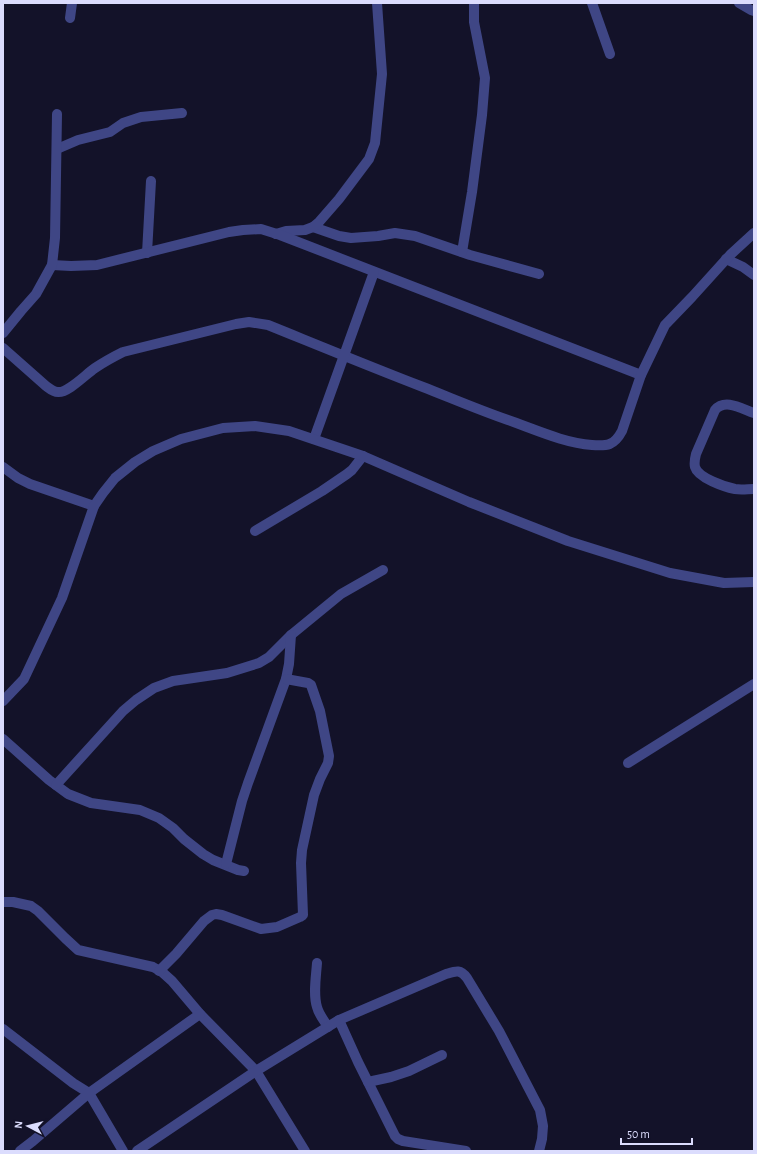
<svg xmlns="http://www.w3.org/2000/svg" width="757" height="1154" font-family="'Alegreya Sans',sans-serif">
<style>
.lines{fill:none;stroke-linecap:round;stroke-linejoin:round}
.minor{stroke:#3f4685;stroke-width:10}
</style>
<rect width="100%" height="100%" fill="#131229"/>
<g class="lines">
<!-- minor -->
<g class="minor">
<polyline points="592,3 610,54"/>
<polyline points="739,3 751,10 754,11"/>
<polyline points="70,18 72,3"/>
<polyline points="57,149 78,140 110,132 123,123 141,117 182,113"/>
<polyline points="313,227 339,236 351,238 378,236 395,233 415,236 470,255 539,274"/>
<polyline points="276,234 286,231 305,230 313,227 319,222 339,199 369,159 375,143 382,74 377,3"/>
<polyline points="462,252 472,192 482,115 485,78 474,22 474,3"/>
<polyline points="147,253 151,181"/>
<polyline points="726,259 743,267 754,275"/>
<polyline points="52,265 71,266 97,265 229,232 243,230 261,229 280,235 641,375"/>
<polyline points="3,333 21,311 36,294 52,265 55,238 57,114"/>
<path d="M3,348L46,386C50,389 53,392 58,392C68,393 86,374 95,368C104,362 113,357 123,352L236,324L249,322L268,325C320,346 371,367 423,387C451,398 479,410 508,420C534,429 564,443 592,445C607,446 614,446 622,431L641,375L665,325L692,297L730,255L754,233"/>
<path d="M754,413C742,409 725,398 715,410L696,454C695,458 694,463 695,467C698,478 725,487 735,489C741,490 748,489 754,489"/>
<polyline points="314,439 374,272"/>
<polyline points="3,467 18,478 30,484 94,506"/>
<polyline points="255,531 322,491 347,474 352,470 363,456"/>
<polyline points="3,701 24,679 47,630 62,598 94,506 103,493 115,478 135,462 153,451 181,439 223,428 255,426 289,431 363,456 469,502 568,541 670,573 724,583 754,582"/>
<polyline points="3,739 49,780 68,794 91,803 140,810 159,818 173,828 184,839 203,854 213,860 238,870 244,871"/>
<polyline points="628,763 754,684"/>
<polyline points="56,785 123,711 136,700 154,688 173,681 227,673 259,663 269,657 291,635 341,594 383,570"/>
<polyline points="226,864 242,801 248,783 286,679 289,664 291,635"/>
<polyline points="3,902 13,902 31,906 38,911 65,938 78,950 153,967 162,972 172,981 200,1014 256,1071 305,1151"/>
<path d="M317,963C316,977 313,994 317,1007C319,1015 324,1020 328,1027"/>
<polyline points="159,971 176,954 204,921 212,915 216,914 222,915 261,929 277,927 300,917 303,915 301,863 302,850 314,795 320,779 328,763 329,756 320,711 311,685 308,683 286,679"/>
<polyline points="339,1020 358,1062 395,1136 398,1139 403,1141 466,1151"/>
<polyline points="3,1029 73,1083 89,1093 123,1151"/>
<polyline points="368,1082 391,1077 409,1071 442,1055"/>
<polyline points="20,1151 33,1141 89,1093 200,1014"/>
<path d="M137,1151L256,1071L339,1020L446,974C456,971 460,969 467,978L499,1031L540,1110L543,1126L542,1139L539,1151"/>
</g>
</g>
<!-- border -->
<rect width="757" height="1154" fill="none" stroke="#dbdcfd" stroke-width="8"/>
<!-- north arrow -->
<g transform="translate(28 1126) rotate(277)" stroke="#131229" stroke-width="3" paint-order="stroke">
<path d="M0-3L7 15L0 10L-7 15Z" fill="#dbdcfd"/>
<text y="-6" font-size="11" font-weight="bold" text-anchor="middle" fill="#dbdcfd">N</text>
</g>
<!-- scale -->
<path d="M621 1138v6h71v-6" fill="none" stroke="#dbdcfd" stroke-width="2"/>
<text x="627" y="1138" font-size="12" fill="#dbdcfd" stroke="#131229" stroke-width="3" paint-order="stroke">50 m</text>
</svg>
